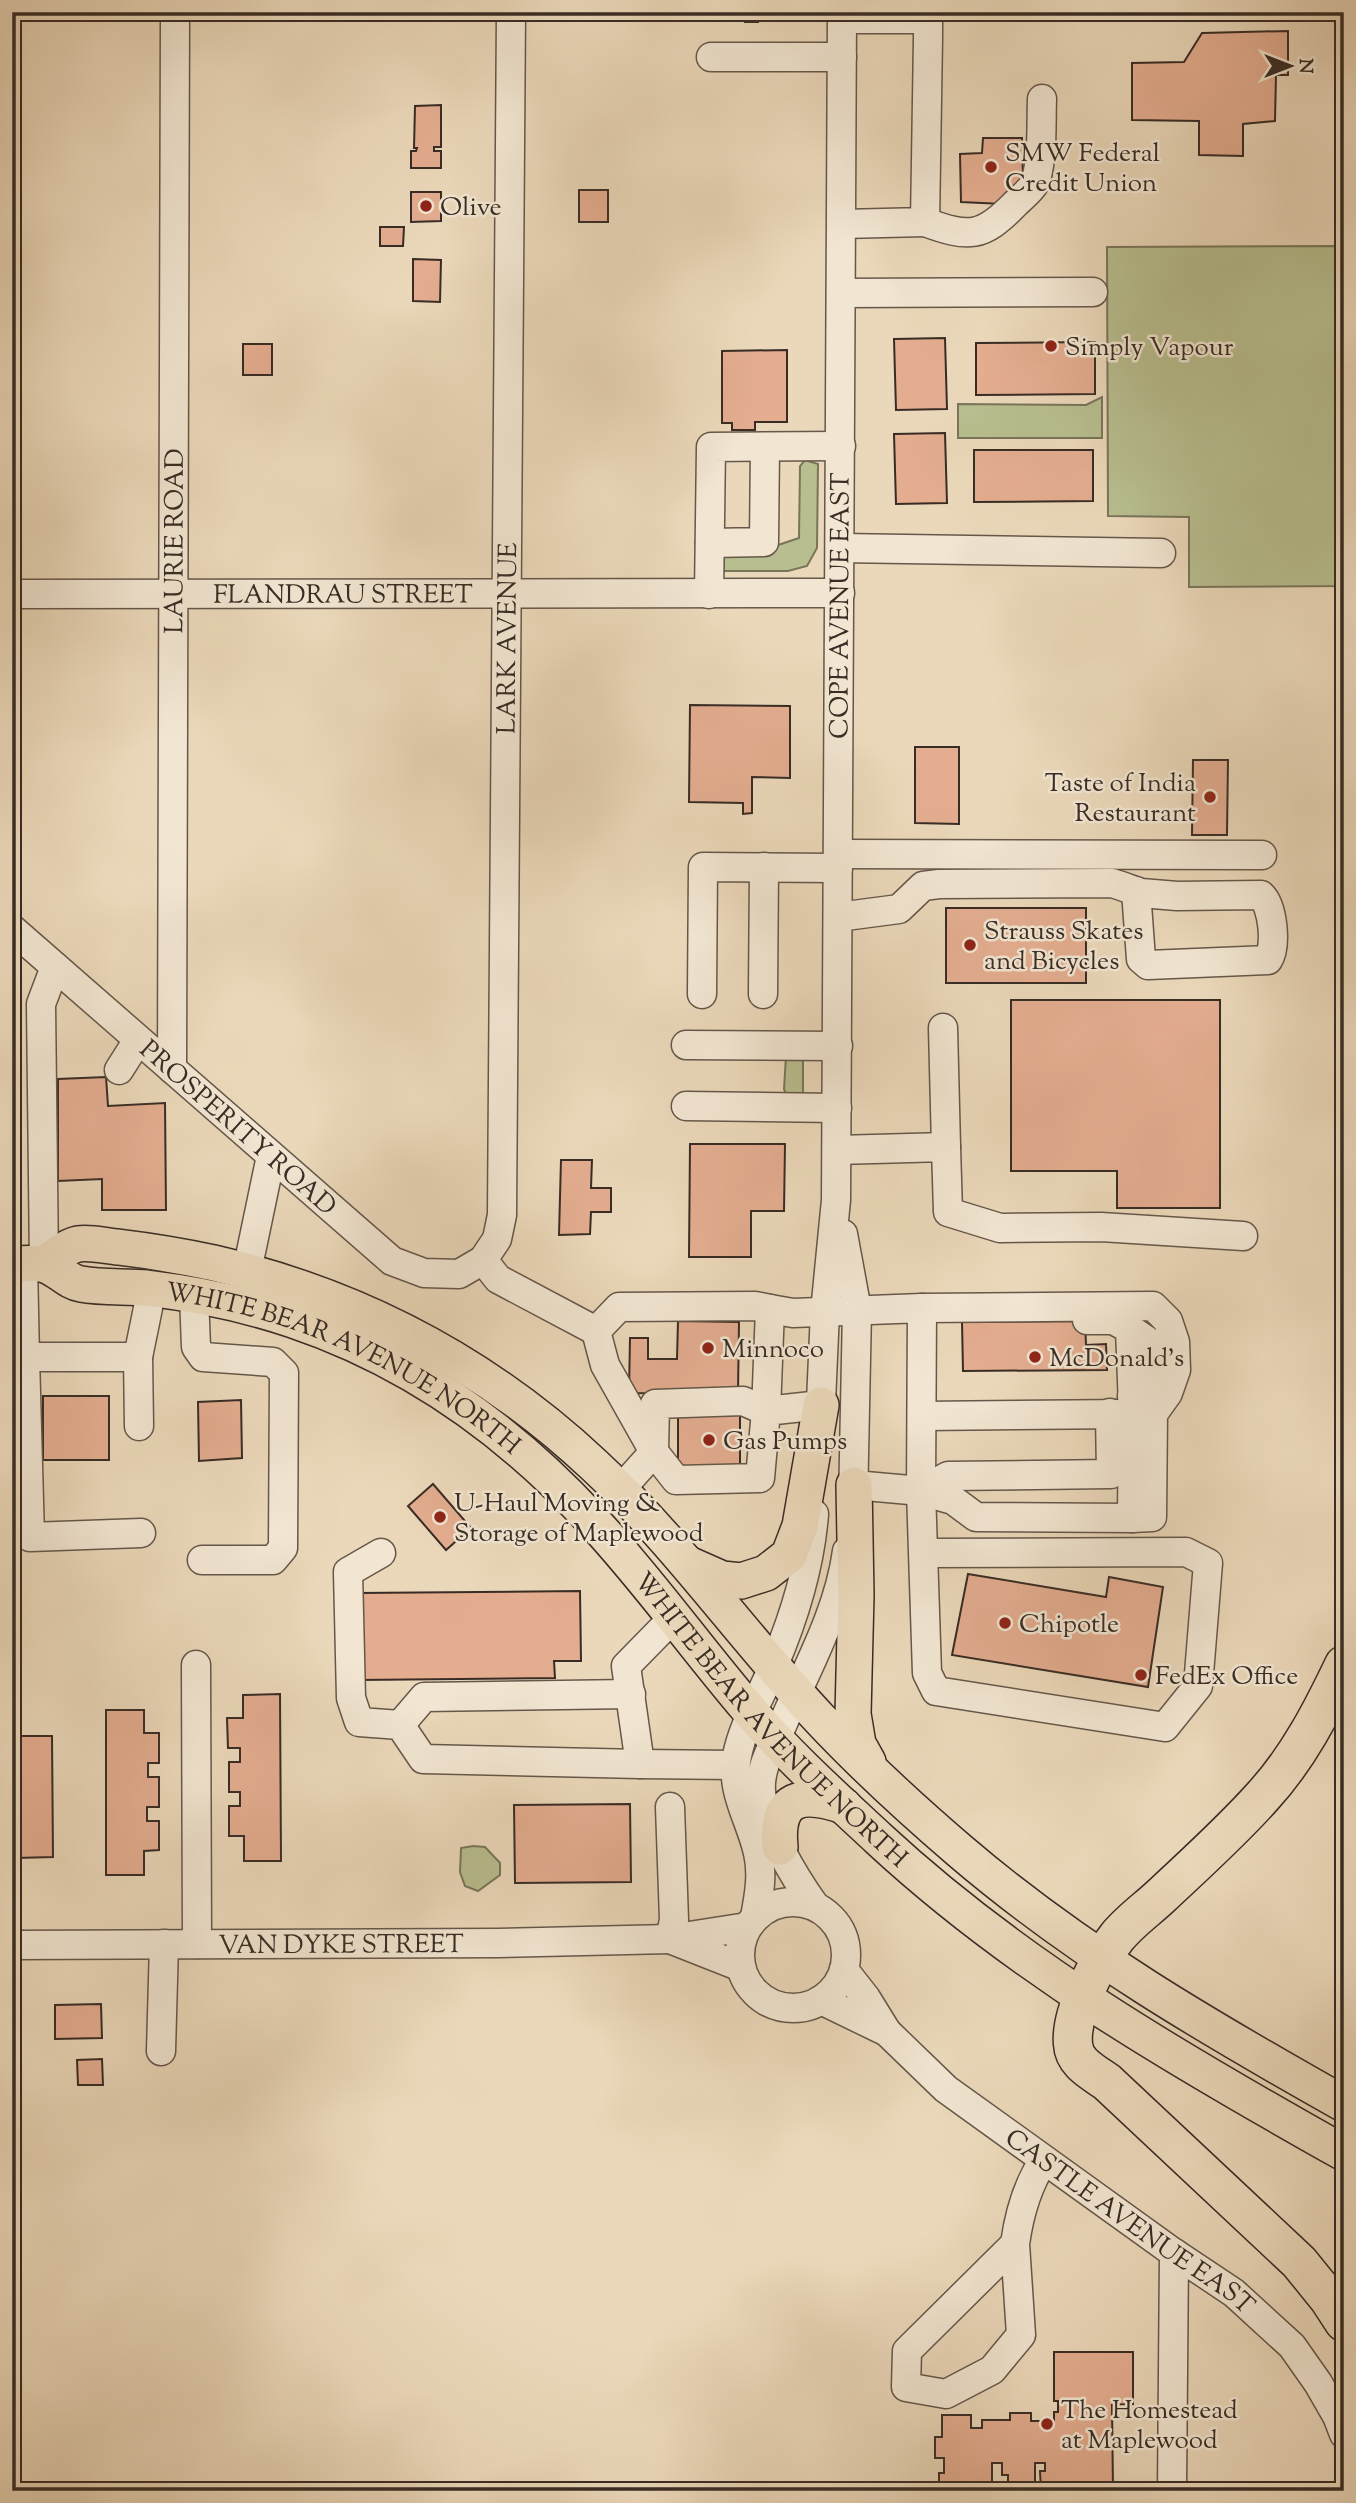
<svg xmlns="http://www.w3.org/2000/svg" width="1356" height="2503" font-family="'Sorts Mill Goudy',serif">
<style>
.green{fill:#b8be8f;stroke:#78755a;stroke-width:2}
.building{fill:#e4ad90;stroke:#382c25;stroke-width:2}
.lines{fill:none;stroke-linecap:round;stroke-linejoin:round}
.minor-casing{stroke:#65574a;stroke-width:31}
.major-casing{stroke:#382c25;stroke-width:38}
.highway-casing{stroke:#382c25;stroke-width:41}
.minor{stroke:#f2e6d2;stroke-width:28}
.major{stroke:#ebd8ba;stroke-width:35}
.highway{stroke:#ebd8ba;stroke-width:38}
.poi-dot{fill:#8f2418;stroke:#f2e6d2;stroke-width:2.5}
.labels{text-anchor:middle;stroke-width:5;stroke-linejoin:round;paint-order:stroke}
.poi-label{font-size:26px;fill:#382c25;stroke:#f2e6d2;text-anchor:start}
.street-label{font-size:26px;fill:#382c25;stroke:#f2e6d2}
</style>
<rect width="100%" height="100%" fill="#ebd8ba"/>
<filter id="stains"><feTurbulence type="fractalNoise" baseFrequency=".00286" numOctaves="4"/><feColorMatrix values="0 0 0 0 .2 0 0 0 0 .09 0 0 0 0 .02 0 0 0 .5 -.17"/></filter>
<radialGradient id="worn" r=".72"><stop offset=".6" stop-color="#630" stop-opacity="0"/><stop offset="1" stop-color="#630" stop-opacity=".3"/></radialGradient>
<!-- green -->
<g class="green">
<polygon points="1344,246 1344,586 1189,587 1189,517 1108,516 1107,247"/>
<polygon points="1102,397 1102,438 958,438 958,404 1086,405"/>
<polygon points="805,460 818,464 817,548 807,566 788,571 720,571 720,554 757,552 799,538 800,466"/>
<polygon points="803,1055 803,1094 786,1094 784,1089 786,1056"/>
<polygon points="473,1846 485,1847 500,1863 500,1875 478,1891 465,1886 460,1872 461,1848"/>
</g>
<!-- building -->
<g class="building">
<polygon points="727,12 777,12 776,16 758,16 758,22 745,22 745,16 727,17"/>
<polygon points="1288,31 1288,75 1276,75 1275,121 1243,124 1243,156 1199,155 1199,121 1132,120 1132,63 1184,62 1202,33"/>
<polygon points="441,105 441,147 434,147 434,151 441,151 441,168 411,168 411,151 416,151 417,148 414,148 415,106"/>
<polygon points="983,138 1022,138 1023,180 1003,204 961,202 960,154 982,153"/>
<rect x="579" y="190" width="29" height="32"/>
<polygon points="411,192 441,192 441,221 411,222"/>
<polygon points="380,227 404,227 403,246 380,246"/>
<polygon points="413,259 441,260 440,302 413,301"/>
<polygon points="945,338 947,409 896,410 894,339"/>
<polygon points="1095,342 1095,394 976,395 976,343"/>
<rect x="243" y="344" width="29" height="31"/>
<polygon points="787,350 787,422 755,422 755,430 732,430 732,423 722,423 722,351"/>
<polygon points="945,433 947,503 896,504 894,434"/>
<polygon points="974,450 1093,450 1093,501 974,502"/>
<polygon points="690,705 790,706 790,778 752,777 752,813 743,814 743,803 689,802"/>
<polygon points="915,747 959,747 959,824 915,823"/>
<polygon points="1193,760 1228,760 1227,835 1192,835"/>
<rect x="946" y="908" width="140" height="75"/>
<polygon points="1011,1000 1220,1000 1220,1208 1117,1208 1117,1171 1011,1171"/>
<polygon points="106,1077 108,1106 165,1103 166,1210 102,1210 102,1179 58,1181 58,1079"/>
<polygon points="690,1144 785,1144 784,1211 751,1211 751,1257 689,1257"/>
<polygon points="561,1160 592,1160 591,1188 611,1188 611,1212 591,1212 590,1234 559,1235"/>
<polygon points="678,1321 739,1322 738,1394 629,1393 630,1338 648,1338 648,1359 677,1359"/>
<polygon points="1085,1321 1086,1345 1106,1344 1107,1370 963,1371 962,1322"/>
<rect x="43" y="1396" width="66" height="64"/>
<polygon points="241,1400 242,1458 199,1461 198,1402"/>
<rect x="678" y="1409" width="62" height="63"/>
<polygon points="433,1484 471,1528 446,1550 408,1506"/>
<polygon points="968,1574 1106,1597 1109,1577 1163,1587 1148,1687 952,1655"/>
<polygon points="580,1591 581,1661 554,1661 555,1678 358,1680 357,1593"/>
<polygon points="280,1694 281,1861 244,1861 244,1836 229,1836 229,1806 240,1806 240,1792 229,1792 229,1762 240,1762 240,1748 228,1748 227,1718 243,1718 243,1695"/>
<polygon points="106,1710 144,1710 144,1733 159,1733 159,1763 148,1763 148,1777 159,1777 159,1807 147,1807 147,1821 159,1821 159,1850 144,1851 144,1875 106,1875"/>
<polygon points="15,1736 52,1736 53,1857 16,1858 16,1834 12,1834 12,1760 16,1760"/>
<polygon points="630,1804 631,1882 515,1883 514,1805"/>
<polygon points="101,2004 102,2038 55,2039 55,2005"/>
<polygon points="102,2059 103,2085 78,2085 77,2060"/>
<polygon points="1054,2352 1133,2352 1133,2404 1112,2405 1113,2491 1041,2491 1040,2471 1045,2471 1045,2463 1035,2463 1035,2482 1008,2482 1008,2475 1002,2475 1002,2463 992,2463 992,2491 939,2491 939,2473 944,2473 944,2458 935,2458 935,2437 942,2437 942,2415 971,2415 971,2428 982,2428 982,2420 1010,2420 1010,2413 1031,2413 1031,2421 1054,2421 1054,2412 1058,2412 1058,2401 1054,2401"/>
</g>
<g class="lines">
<defs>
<g id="minor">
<polyline points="711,57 842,57"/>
<path d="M925,222C969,238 982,238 1015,204C1022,197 1033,189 1036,180C1043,154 1041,126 1042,99"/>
<polyline points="842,224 925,222 928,38 928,19 842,19"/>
<polyline points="841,293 1093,292"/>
<polyline points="710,543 764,542 765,447"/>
<polyline points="840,548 1161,553"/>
<path id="s1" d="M12,594L840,593"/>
<polyline points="709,594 711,447 841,446"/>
<polyline points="838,854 1262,855"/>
<path d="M838,917L899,909L923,886L939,884L1112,883C1122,886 1132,890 1141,893L1177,896L1261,895C1273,906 1277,946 1268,960L1148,965L1141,959L1136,891"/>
<path id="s2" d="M12,929L392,1261L424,1273L459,1274L483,1260L497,1239L502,1215L511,12"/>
<polyline points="702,994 703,867 838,868"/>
<polyline points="763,994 764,867"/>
<polyline points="943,1028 946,1147"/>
<polyline points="686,1045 838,1046"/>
<path id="s3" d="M172,1069L175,12"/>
<polyline points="119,1070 138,1040"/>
<polyline points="686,1106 837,1108"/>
<polyline points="837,1150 946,1147 948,1212 1000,1228 1101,1227 1243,1236"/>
<polyline points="843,1234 857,1310 853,1504"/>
<polyline points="483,1260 498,1279 596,1331"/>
<polyline points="23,1264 25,1357 138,1357 148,1308 149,1288"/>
<polyline points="44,1264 41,1004 55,967"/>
<polyline points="247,1271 271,1156"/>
<polyline points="194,1296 196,1347 203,1357 273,1362 284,1373 283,1548 273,1560 202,1560"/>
<polyline points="922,1308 1153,1306 1168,1321 1175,1342 1176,1370 1168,1393 1153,1414 1152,1517 1132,1518"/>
<polyline points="770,1309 755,1306 619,1307 596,1331 605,1365 654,1452 676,1480 760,1478 766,1411 821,1405"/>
<path d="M1130,1329L1152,1344C1157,1371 1158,1382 1132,1396"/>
<polyline points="25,1357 30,1537 141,1533"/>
<polyline points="138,1357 139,1426"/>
<polyline points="923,1416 1127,1414"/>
<path id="s4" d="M820,1424L825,1312L836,1200L842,12"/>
<polyline points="620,1490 654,1452 655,1404 743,1401 766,1411 770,1309 793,1313 922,1308 921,1491 854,1485"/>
<polyline points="921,1491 927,1673 936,1691 1165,1727 1198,1686 1208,1563 1186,1552 924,1553"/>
<polyline points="921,1491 953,1500 976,1517 1132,1518 1133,1407 1130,1329 1113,1320 1087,1320"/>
<polyline points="921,1491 948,1476 1111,1474 1110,1413"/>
<polyline points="381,1553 348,1572 351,1698 359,1722 400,1725 423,1759 640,1764 626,1666 673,1618"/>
<polyline points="196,1665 197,1944"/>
<polyline points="400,1725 424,1697 631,1694"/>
<polyline points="640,1764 735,1765"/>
<circle cx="793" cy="1955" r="53"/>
<path d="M815,1906C795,1878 763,1826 761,1791C759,1766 775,1743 784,1721C808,1666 839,1611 847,1551"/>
<path d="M755,1917C759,1896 763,1874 758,1853C751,1820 730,1792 737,1756C743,1725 761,1696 773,1667C794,1618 810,1567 814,1514"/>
<polyline points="670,1939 674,1920 670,1807"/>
<polyline points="670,1939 741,1967"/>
<path id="s5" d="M12,1945L498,1943L670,1939L747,1927"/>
<polyline points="844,1970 866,1998 887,2032"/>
<path id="s6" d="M821,2000L887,2032L946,2089L1174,2253L1234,2293L1292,2346L1318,2383L1337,2416L1344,2434"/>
<polyline points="161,2051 164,1944"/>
<path d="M1015,2244L1021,2335L992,2370L946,2394L906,2387L907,2351L1015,2244C1019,2215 1028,2184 1044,2160"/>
<polyline points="1172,2491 1174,2253"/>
</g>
<g id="major">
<path id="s7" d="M12,1264C22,1264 36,1262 45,1265C58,1269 68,1282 81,1284C103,1288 126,1286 147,1288C196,1294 246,1304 293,1320C409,1359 509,1430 592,1520C648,1580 696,1648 750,1711C789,1757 835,1798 879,1839C1017,1967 1180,2061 1344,2153"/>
<path d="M44,1264C53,1258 67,1246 78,1244C90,1242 106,1246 118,1247C151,1251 182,1256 214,1263C360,1297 485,1363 594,1465C677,1542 742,1636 819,1718C863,1765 911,1809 960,1851C1078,1952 1209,2028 1344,2104"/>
<polyline points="854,1485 856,1595 853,1714 858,1744 868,1762"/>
<polyline points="688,1564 722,1579 741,1581 766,1573 789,1555 800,1526 821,1405"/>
<path d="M780,1847C775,1796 802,1792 844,1806"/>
</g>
<path id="highway" d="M1344,1665C1322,1711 1298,1758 1263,1796C1231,1832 1195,1864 1160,1897C1146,1910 1129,1922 1117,1937C1098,1961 1070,2012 1073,2044C1074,2063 1093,2072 1107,2082L1299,2262L1329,2299L1344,2322"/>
</defs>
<!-- minor casing -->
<use href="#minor" class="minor-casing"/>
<!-- major casing -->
<use href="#major" class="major-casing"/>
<!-- highway casing -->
<use href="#highway" class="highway-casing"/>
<!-- minor -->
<use href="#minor" class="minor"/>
<!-- major -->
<use href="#major" class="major"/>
<!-- highway -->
<use href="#highway" class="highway"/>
</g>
<!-- markers -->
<g class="poi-dot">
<circle cx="991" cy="167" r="7"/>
<circle cx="426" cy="206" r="7"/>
<circle cx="1051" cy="346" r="7"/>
<circle cx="1210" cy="797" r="7"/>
<circle cx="970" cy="945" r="7"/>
<circle cx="708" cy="1348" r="7"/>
<circle cx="1035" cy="1357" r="7"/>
<circle cx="709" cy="1440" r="7"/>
<circle cx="440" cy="1517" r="7"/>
<circle cx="1005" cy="1623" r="7"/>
<circle cx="1141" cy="1675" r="7"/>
<circle cx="1047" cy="2424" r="7"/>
</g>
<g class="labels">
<!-- poi labels -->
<g class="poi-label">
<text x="1005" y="161">SMW Federal<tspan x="1005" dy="30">Credit Union</tspan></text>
<text x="440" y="215">Olive</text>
<text x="1065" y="355">Simply Vapour</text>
<text x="1196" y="791" text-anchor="end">Taste of India<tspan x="1196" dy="30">Restaurant</tspan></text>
<text x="984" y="939">Strauss Skates<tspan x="984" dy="30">and Bicycles</tspan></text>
<text x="722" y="1357">Minnoco</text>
<text x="1049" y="1366">McDonald's</text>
<text x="723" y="1449">Gas Pumps</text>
<text x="454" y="1511">U-Haul Moving &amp;<tspan x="454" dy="30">Storage of Maplewood</tspan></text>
<text x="1019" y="1632">Chipotle</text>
<text x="1155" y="1684">FedEx Office</text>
<text x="1061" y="2418">The Homestead<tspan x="1061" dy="30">at Maplewood</tspan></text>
</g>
<!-- street labels -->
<g class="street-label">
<text dy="9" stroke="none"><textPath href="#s3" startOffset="528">LAURIE ROAD</textPath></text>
<text dy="9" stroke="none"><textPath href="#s1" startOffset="331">FLANDRAU STREET</textPath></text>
<text dy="9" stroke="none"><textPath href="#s4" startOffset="819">COPE AVENUE EAST</textPath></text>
<text dy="9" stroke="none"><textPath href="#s2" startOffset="1228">LARK AVENUE</textPath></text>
<text dy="9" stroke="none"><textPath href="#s2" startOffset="301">PROSPERITY ROAD</textPath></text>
<text dy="9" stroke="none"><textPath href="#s7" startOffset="355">WHITE BEAR AVENUE NORTH</textPath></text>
<text dy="9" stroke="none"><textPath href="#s7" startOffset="922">WHITE BEAR AVENUE NORTH</textPath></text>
<text dy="9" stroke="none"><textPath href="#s5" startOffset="329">VAN DYKE STREET</textPath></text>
<text dy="9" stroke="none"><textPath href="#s6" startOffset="382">CASTLE AVENUE EAST</textPath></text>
</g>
</g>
<!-- margin -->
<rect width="1356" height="2503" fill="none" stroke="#ebd8ba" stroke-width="42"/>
<rect x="14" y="14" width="1328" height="2475" fill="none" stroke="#382c25" stroke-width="3.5"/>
<rect x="21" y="21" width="1314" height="2461" fill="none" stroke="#382c25" stroke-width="2"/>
<!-- north arrow -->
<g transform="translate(1290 66) rotate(90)" stroke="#f2e6d2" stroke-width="5" paint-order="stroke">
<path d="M0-5L12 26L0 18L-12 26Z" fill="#382c25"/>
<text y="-10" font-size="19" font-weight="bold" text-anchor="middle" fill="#382c25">N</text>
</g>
<rect width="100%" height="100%" filter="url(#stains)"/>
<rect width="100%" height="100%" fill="url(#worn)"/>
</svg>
